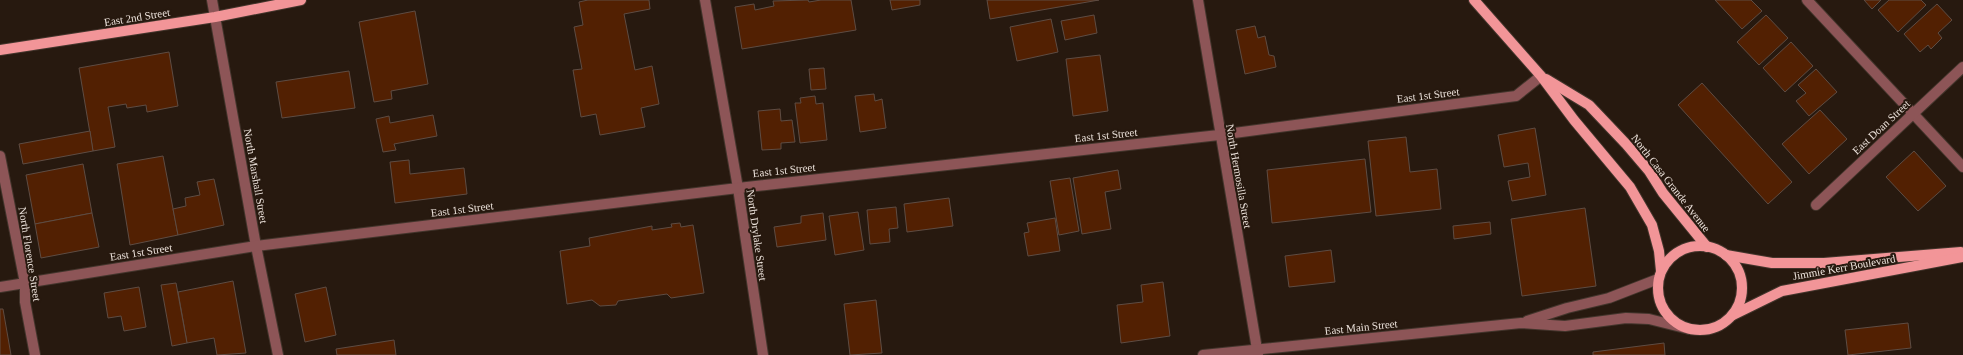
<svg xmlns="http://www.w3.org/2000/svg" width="1963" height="355" font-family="'Times New Roman',serif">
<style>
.building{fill:#522002;stroke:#5e4c43}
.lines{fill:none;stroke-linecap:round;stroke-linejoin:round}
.minor-casing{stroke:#43352c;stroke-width:12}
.tertiary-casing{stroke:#43352c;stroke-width:12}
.primary-casing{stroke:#43352c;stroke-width:12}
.minor{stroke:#8d5557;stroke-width:10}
.tertiary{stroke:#8d5557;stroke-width:10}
.primary{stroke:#f29598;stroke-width:10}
.labels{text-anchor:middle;stroke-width:4;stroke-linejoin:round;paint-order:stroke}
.street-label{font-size:11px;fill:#ece2db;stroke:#27190f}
</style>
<rect width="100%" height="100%" fill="#27190f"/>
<!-- building -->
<g class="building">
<polygon points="588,0 649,0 650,9 624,14 635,70 652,66 659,104 641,108 645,127 600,135 596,114 581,117 573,70 582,69 574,27 583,25 579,2"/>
<polygon points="808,0 809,2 821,0 851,0 856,30 742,49 735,7 754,4 755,10 774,6 773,1"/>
<polygon points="890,0 920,0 920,5 892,10"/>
<polygon points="987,0 1099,0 990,19"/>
<polygon points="1715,0 1751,0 1762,11 1742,29"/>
<polygon points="1864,0 1881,0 1872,9"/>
<polygon points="1889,0 1921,0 1926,5 1898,32 1878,10"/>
<polygon points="1937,4 1952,20 1938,33 1942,38 1931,49 1928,45 1920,52 1904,34"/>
<polygon points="415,11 428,84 391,91 392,99 374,102 359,22"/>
<polygon points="1094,15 1097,33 1065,40 1061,21"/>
<polygon points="1766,15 1788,38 1759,65 1737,42"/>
<polygon points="1051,19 1058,52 1017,61 1010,27"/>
<polygon points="1255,26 1258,38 1265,36 1269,55 1274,56 1276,67 1245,74 1236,30"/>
<polygon points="1791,42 1813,66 1785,92 1763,68"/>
<polygon points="169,52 178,106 147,112 146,105 127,108 126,104 108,107 115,147 93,151 79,68"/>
<polygon points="1100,55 1108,111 1073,116 1066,59"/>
<polygon points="824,68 826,89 811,90 809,69"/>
<polygon points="1816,69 1837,92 1809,116 1796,101 1806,93 1798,85"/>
<polygon points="349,71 355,108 282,118 276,82"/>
<polygon points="1702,83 1792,182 1768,204 1678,105"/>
<polygon points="874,94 875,101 882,99 886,128 860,132 855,96"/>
<polygon points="815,96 816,104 823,103 827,140 800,143 795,103 801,103 800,98"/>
<polygon points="780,109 781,121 792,120 795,142 781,143 781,149 762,150 758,111"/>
<polygon points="1820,110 1847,139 1809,174 1782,144"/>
<polygon points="433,115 437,136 394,144 396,150 383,152 376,119 389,116 390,123"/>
<polygon points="1535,128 1546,195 1512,201 1508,181 1530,177 1528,163 1504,167 1498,135"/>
<polygon points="90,131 93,151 23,164 19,144"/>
<polygon points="1406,137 1410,172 1437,169 1441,209 1376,216 1368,141"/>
<polygon points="1914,151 1946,186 1918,211 1886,177"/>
<polygon points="163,156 178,235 130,245 117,164"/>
<polygon points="1365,159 1371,212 1272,223 1267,170"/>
<polygon points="409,160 410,174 464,168 467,194 395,203 390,162"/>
<polygon points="83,164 92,213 35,224 26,175"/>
<polygon points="1118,170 1121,189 1105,192 1111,229 1082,234 1073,178"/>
<polygon points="1070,178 1079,231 1059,235 1050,181"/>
<polygon points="214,179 224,225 178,235 173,209 186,206 185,198 200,195 197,182"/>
<polygon points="949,198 953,226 907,232 904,204"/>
<polygon points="896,207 898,228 889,229 890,242 870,244 867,210"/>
<polygon points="1585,208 1596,286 1522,296 1511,219"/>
<polygon points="858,212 864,250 835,255 829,216"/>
<polygon points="92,213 99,247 41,258 35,224"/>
<polygon points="823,213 826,240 777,247 774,227 801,223 801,216"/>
<polygon points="1055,218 1060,251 1028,256 1024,233 1029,232 1027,223"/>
<polygon points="1490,222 1491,234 1454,239 1453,226"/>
<polygon points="680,223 681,227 693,225 704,293 671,298 667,294 618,301 616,305 600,306 592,300 567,304 560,251 590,246 589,238 652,226 652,230 672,227 671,224"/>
<polygon points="1331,250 1335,282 1289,287 1285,256"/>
<polygon points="233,281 246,353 217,355 214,338 187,343 178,292"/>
<polygon points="1163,282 1170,336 1121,343 1117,305 1143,302 1141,285"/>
<polygon points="176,283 187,343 172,346 161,285"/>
<polygon points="139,287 146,327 124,331 121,316 108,318 104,293"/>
<polygon points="326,287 336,335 305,342 295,294"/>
<polygon points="876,300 882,353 850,355 844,304"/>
<polygon points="0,309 3,309 11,355 0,355"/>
<polygon points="1908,323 1911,348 1848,355 1845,330"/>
<polygon points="394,340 396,355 337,355 336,349"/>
<polygon points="1664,343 1665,355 1593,355 1593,352"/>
</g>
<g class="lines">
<defs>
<g id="minor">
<polyline points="212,0 256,246 278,355"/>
<polyline points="705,0 738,188 763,355"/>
<polyline points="1198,0 1258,355"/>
<polyline points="1807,0 1963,167"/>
<polyline points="1816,205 1963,67"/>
<polyline points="0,287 256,246 738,188 1219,135 1516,96 1541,76"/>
<polyline points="1527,321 1567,308 1609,298 1658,279"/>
<polyline points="1203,355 1521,323 1565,326 1626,318 1649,319 1689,329"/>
</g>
<polyline id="tertiary" points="0,156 25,283 25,302 35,355"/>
<g id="primary">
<polyline points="1474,0 1541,76 1574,120 1630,187 1652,225 1659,251 1661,271"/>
<polyline points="0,50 215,17 301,0"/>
<polyline points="1546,79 1589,105 1626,144 1649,171 1663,193 1707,247"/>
<circle cx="1700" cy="288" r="42"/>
<polyline points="1726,255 1772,263 1824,263 1961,252"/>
<polyline points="1733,315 1782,291 1963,257"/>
</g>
</defs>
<!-- minor casing -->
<use href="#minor" class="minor-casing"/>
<!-- tertiary casing -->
<use href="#tertiary" class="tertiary-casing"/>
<!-- primary casing -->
<use href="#primary" class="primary-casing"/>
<!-- minor -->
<use href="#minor" class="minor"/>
<!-- tertiary -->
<use href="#tertiary" class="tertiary"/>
<!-- primary -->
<use href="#primary" class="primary"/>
</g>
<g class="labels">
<!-- street labels -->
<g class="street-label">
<text transform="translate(137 17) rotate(-9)" y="4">East 2nd Street</text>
<text transform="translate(1428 95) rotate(-7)" y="4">East 1st Street</text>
<text transform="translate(1881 127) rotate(-43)" y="4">East Doan Street</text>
<text transform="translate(1106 135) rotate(-6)" y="4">East 1st Street</text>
<text transform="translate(784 170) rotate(-6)" y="4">East 1st Street</text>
<text transform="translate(256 176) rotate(80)" y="4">North Marshall Street</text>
<text transform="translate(1239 176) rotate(80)" y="4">North Hermosilla Street</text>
<text transform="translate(1671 183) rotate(52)" y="4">North Casa Grande Avenue</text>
<text transform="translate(462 209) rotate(-7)" y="4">East 1st Street</text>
<text transform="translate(757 235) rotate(82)" y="4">North Drylake Street</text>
<text transform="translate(141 252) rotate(-9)" y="4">East 1st Street</text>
<text transform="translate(30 254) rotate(81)" y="4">North Florence Street</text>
<text transform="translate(1844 267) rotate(-10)" y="4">Jimmie Kerr Boulevard</text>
<text transform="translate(1361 327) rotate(-6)" y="4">East Main Street</text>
</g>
</g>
</svg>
